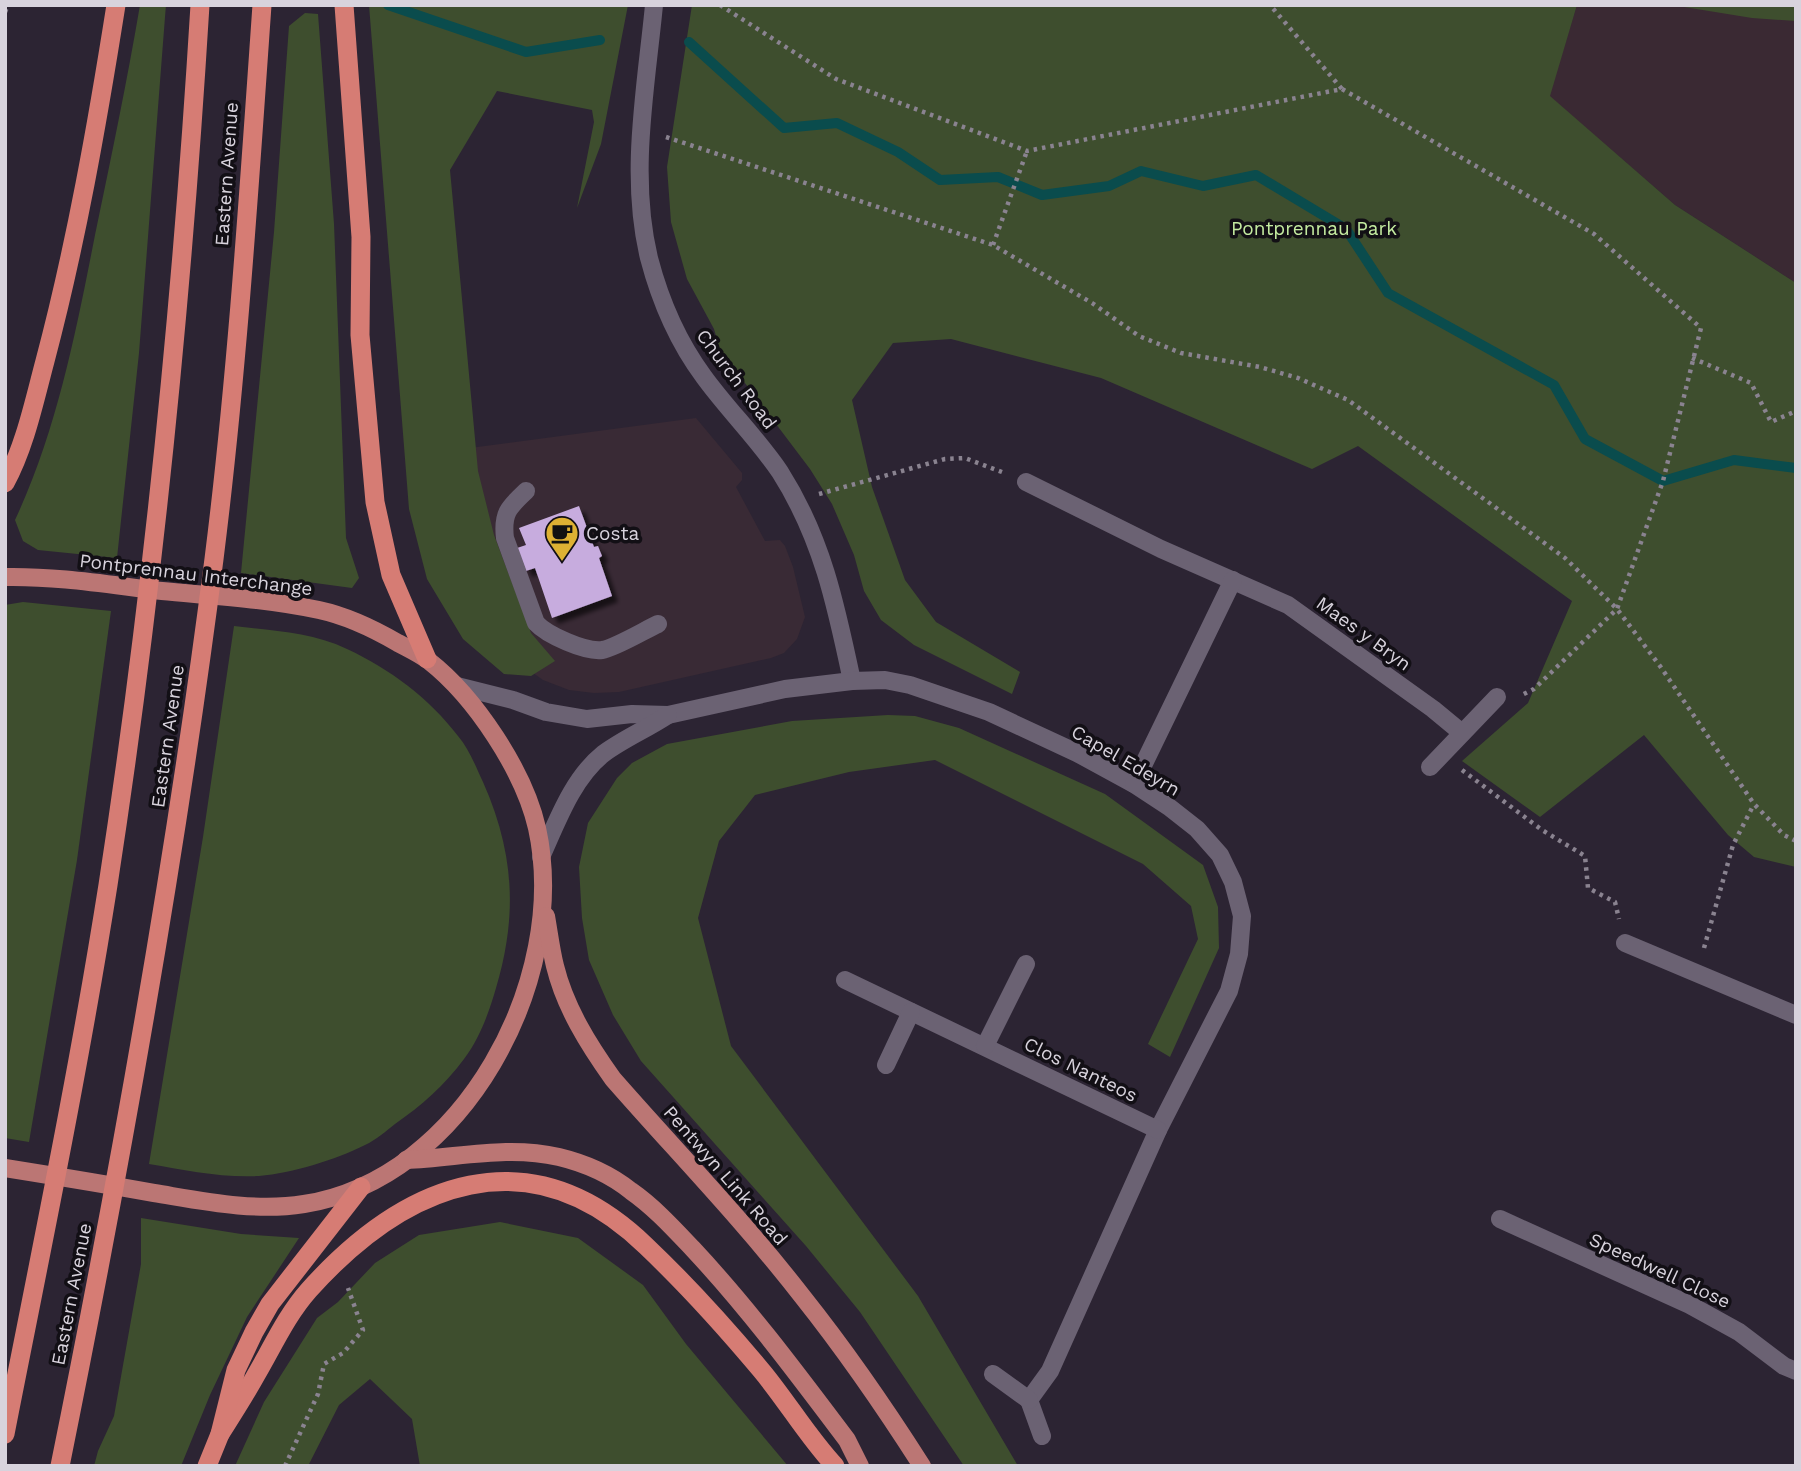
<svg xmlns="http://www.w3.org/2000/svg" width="1801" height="1471" font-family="'Work Sans',sans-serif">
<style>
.commercial{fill:#392a35}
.industrial{fill:#3a2933}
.green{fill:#3e4e2e}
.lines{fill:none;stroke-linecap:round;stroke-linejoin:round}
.stream{stroke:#0a4c4d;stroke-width:10}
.building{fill:#c7acde;filter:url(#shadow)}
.path{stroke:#8a8390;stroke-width:4.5;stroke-dasharray:3.5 5;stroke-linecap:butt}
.service{stroke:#6b6273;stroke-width:18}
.minor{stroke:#6b6273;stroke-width:18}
.primary{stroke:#bb7674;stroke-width:18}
.trunk{stroke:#d67c74;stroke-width:19}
.labels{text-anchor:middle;stroke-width:7;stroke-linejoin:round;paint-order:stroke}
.street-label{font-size:19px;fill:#d8d3dd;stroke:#120f15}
.park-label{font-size:19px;fill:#c4eba0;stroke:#120f15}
.poi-label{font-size:19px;fill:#d8d3dd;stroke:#120f15;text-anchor:start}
</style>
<defs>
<filter id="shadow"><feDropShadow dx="6" dy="6" stdDeviation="2" flood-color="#0009"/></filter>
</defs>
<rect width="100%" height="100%" fill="#2c2433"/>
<!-- commercial -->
<polygon class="commercial" points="696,418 742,473 742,480 736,487 765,541 780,540 785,546 793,567 805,617 797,639 784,653 771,658 619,692 594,693 569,690 543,680 526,668 462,449"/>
<!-- industrial -->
<polygon class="industrial" points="1577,5 1796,5 1796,283 1675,205 1549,96"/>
<!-- green -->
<g class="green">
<path d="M140,5H166L165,17L139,353L117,558L38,550L23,541L15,520C57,430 76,332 95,235C111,158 127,82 140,5Z"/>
<polygon points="369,5 628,5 601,144 577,208 594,122 592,110 497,91 450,170 478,471 494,535 531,633 555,661 531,676 504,674 463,639 427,579 409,509"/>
<polygon points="692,5 1577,5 1550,96 1675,205 1796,283 1796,867 1754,857 1728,835 1644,735 1540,817 1462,761 1528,703 1572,601 1358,446 1312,469 1101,378 951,339 893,343 852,400 872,487 905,580 936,622 1020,672 1012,694 914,645 881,620 864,591 854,555 832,504 810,469 720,350 714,329 687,279 671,222 667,167"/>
<polygon points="1672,5 1796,5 1796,21 1752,18"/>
<polygon points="305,13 318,14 334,224 346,538 359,578 352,588 241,573 274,232 289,26"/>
<polygon points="23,602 111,611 77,860 29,1142 5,1138 5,605"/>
<path d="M234,626C272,631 311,632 347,649C390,669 429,698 458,736C469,749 476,767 483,782C514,852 518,914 496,988C489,1012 480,1038 464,1059C445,1085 421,1106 395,1124C386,1131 376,1140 365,1145C335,1160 293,1173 259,1176C221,1178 185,1170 149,1164L203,837Z"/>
<polygon points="888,715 915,716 959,728 1105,794 1203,865 1218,907 1219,948 1170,1057 1148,1044 1198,939 1191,906 1143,864 935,760 849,772 755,795 719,841 698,918 731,1046 918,1296 1018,1466 964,1466 860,1312 806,1246 641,1061 613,1015 589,960 582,918 579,867 588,823 617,778 632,763 667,744 792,721"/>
<polygon points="141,1218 241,1234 299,1238 247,1317 210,1395 181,1466 94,1466 98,1451 114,1416 141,1264"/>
<polygon points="500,1222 578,1238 643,1285 686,1344 788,1466 420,1466 412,1419 370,1379 339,1405 308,1466 235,1466 264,1402 317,1318 338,1302 375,1263 419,1235"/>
</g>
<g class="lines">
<!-- stream -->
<g class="stream">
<polyline points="388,5 526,52 600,40"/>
<polyline points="689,42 784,128 837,123 898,152 940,180 998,177 1042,195 1109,186 1141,171 1203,186 1256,175 1346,229 1388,293 1554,385 1585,439 1663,481 1734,460 1796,468"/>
</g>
</g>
<!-- building -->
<polygon class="building" points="579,506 594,547 598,546 602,556 599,558 612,596 552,618 535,568 526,571 517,548 526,545 519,528"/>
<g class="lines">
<!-- path -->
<g class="path">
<polyline points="720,5 836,79 1027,151 1342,89 1270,5"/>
<polyline points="5,12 8,5"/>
<polyline points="1342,89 1594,234 1701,328 1663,481 1617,609 1534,689 1520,696"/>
<polyline points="666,137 993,245 1092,303 1139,336 1181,353 1260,367 1298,378 1348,400 1565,558 1617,609 1660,666 1754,804 1784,835 1796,841"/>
<polyline points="993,245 1027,151"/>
<polyline points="1692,358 1751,383 1771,422 1796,411"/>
<polyline points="819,494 945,459 965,458 1002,472"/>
<polyline points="1462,770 1542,830 1585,856 1588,888 1615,902 1619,919"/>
<polyline points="1704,948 1733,845 1754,804"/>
<polyline points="285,1466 318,1394 324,1364 343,1353 363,1330 348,1288"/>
</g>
<!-- service -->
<path class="service" d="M526,491C509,507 502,513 505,538L536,623C547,635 585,652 602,650C615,648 645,630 658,624"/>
<!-- minor -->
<g class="minor">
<path d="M654,5C646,88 629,175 649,258C660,300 678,342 704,377C728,410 757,438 780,472C822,538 836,605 852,681"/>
<polyline points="1026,482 1161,549 1288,605 1433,709 1462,733"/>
<polyline points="457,686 513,700 546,712 587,719 632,714 668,715 785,689 852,681 885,680 910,685 989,712 1077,753 1134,784 1169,807 1197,829 1220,855 1233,882 1242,916 1239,954 1229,991 1158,1130 1050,1371 1029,1400 1042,1436"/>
<polyline points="1430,767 1497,697"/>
<polyline points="1134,784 1233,580"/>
<path d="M541,857C557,822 572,779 603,754C623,739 647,729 668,715"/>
<polyline points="1625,943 1796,1015"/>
<polyline points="845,980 1158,1130"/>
<polyline points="985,1046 1026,964"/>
<polyline points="886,1065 911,1012"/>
<polyline points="1500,1219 1690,1305 1739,1332 1784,1366 1796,1371"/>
<polyline points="993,1374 1029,1400"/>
</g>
<!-- primary -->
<g class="primary">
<path d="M5,577C58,576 110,585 162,591C214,596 268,599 319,610C347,616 374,629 398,643C409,649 420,654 429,661C475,697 524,771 537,828C570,978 464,1179 304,1204C254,1212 203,1201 154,1193C104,1184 55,1176 5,1168"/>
<path d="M546,916C549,933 551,950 555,966C565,1007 588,1044 613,1079C676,1151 743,1220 802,1296C845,1350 885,1408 922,1466"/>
<path d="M406,1160C458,1158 507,1145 559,1157C584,1163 611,1175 631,1191C654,1207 674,1229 693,1249C749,1309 798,1375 847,1440L860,1466"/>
</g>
<!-- trunk -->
<g class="trunk">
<polyline points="344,5 361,237 360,335 375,502 391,575 427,659"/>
<path d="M5,483C25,446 34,402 45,361C76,244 97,125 116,5"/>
<path d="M5,1434C41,1251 79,1069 108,885C153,593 182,300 200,5"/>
<path d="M220,1434C232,1415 245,1395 256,1375C273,1346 286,1316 309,1290C406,1182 529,1133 646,1246C686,1284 725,1327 761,1370C787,1401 807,1436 835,1466"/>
<path d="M60,1466C121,1165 175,864 214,559C237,376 249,190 262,5"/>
<polyline points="207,1466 220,1434 236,1370 254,1332 270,1304 361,1187"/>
</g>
</g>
<!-- icons -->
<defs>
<symbol id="cafe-pin" viewBox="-11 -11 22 30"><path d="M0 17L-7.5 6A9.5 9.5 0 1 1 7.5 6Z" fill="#deb133" stroke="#120f15"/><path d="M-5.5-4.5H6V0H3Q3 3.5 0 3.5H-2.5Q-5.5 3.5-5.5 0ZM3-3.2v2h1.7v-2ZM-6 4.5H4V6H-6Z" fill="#111"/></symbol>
</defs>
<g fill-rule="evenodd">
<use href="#cafe-pin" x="543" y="514" width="38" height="52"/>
</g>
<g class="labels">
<!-- street labels -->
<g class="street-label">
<text transform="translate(226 174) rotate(-86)" y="7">Eastern Avenue</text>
<text transform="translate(737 379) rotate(53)" y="7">Church Road</text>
<text transform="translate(196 574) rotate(7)" y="7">Pontprennau Interchange</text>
<text transform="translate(1364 633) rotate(36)" y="7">Maes y Bryn</text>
<text transform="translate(167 736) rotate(-82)" y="7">Eastern Avenue</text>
<text transform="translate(1126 760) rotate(30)" y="7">Capel Edeyrn</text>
<text transform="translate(1081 1069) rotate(26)" y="7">Clos Nanteos</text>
<text transform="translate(726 1175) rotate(49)" y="7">Pentwyn Link Road</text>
<text transform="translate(1660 1270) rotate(25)" y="7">Speedwell Close</text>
<text transform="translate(71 1294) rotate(-79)" y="7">Eastern Avenue</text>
</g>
<!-- park labels -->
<g class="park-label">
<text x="1314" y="235">Pontprennau Park</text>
</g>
<!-- poi labels -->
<g class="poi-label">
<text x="586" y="540">Costa</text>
</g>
</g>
<!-- border -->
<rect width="1801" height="1471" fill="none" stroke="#d8d3dd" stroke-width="14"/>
</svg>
